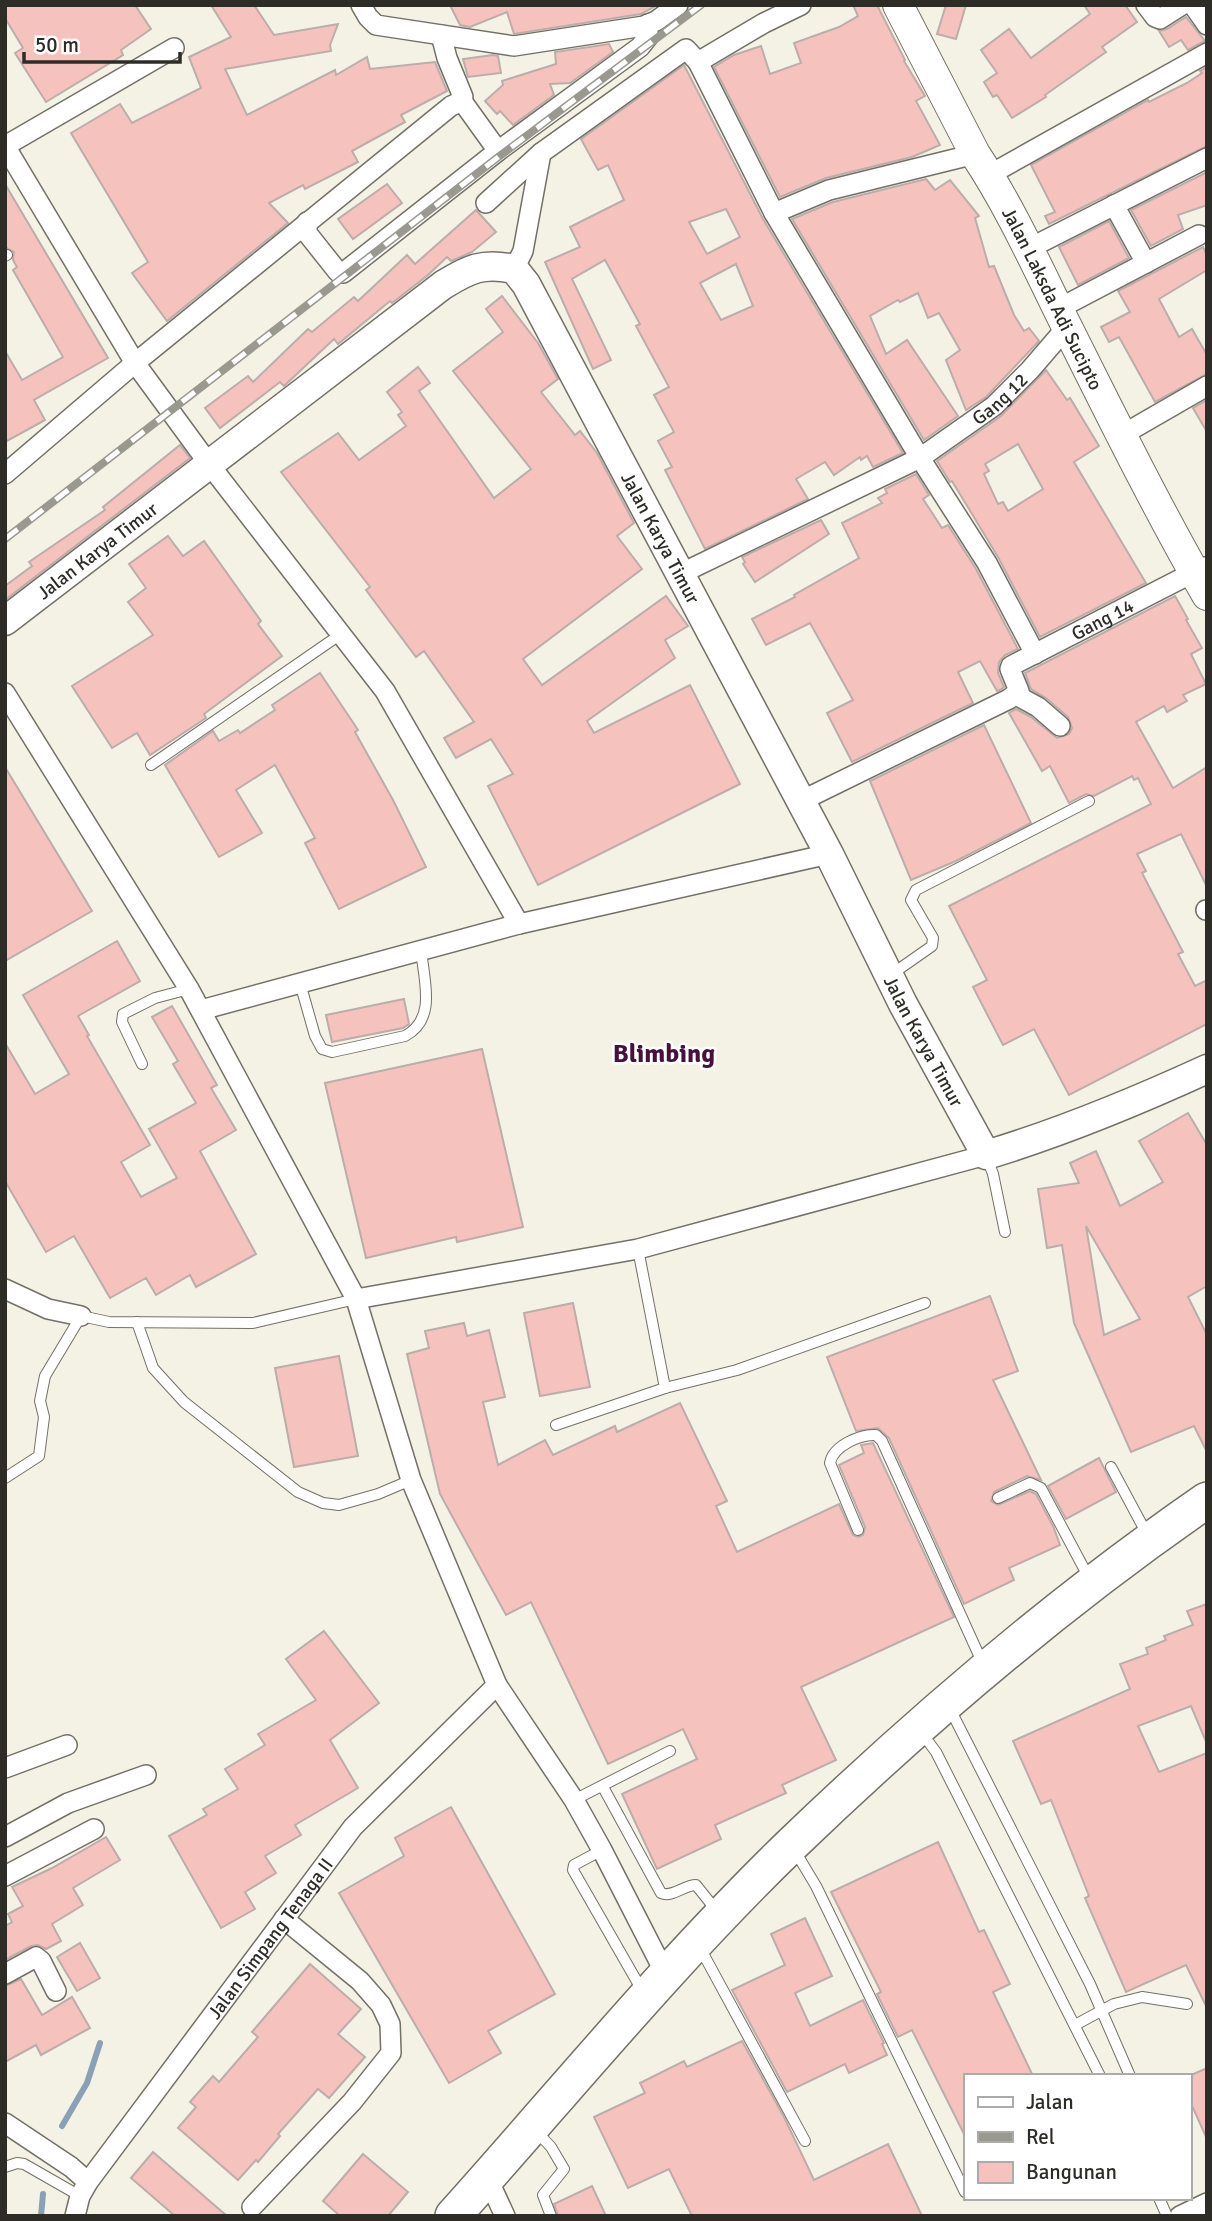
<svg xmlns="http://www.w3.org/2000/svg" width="1212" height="2221" font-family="Signika,sans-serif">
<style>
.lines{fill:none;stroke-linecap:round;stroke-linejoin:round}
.stream{stroke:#89a0b6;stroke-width:6}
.building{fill:#f6c2be;stroke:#bcadab;stroke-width:2;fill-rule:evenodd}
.lane-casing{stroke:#737065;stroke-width:12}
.street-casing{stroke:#737065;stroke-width:22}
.secondary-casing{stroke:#737065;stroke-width:31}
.primary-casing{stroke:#737065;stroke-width:32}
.highway-casing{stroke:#737065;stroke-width:38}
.lane{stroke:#fff;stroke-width:10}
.street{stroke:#fff;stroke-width:19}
.secondary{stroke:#fff;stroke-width:28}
.primary{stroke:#fff;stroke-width:30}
.highway{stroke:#fff;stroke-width:35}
.rail-casing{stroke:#9a998f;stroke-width:8}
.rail{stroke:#fff;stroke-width:5;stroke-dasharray:16;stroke-linecap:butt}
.labels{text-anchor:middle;stroke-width:5;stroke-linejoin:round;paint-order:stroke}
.street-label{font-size:19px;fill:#2d2c27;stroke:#fff}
.district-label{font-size:26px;font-weight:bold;fill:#47113e;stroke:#fff}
</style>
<rect width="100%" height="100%" fill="#f4f2e5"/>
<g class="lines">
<!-- stream -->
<g class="stream">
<polyline points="62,2126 87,2083 100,2043"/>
<polyline points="41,2216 43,2194"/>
</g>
</g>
<!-- building -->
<g class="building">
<polygon points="5,5 135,5 151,29 121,50 123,55 46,102 15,53 23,48 5,18"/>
<polygon points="211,5 254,5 274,35 338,24 330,45 331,51 225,69 247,115 335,70 336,75 367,57 370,69 435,62 447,91 401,115 405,122 352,151 358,162 305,189 303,185 269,203 288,223 167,321 132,273 148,262 71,133 120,104 132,123 201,88 189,57 231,37"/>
<polygon points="450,5 657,5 641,14 514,34 507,12 470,27 460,25"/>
<polygon points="853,5 877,5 905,60 904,61 925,96 916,101 940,145 912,157 826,178 780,197 714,67 734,55 761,46 770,74 801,63 794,43 839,27 858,16"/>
<polygon points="946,5 966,5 956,39 937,34"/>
<polygon points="1084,5 1125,5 1137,22 1102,47 1106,52 1045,95 1046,97 1012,118 997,95 993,97 984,82 997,73 981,50 1009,29 1031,58 1090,14"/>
<polygon points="1186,17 1205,41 1188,50 1181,40 1169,47 1159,31 1167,29"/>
<polygon points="609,44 613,52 570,83 550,84 554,95 513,125 500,111 497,114 485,101 503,85 502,81 556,64 555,52"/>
<polygon points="493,55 498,56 501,73 468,77 463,59"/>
<path d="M684,65L763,219L903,453L873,467L867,456L861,460L860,457L834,475L825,462L796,479L808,499L705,549L665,470L672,467L658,441L674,432L654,395L669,387L636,326L640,324L605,260L572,279L611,360L593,369L545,262L580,247L570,227L624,200L608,165L598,170L581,139ZM726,209L740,237L707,254L689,222ZM736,264L753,306L721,320L700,283Z"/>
<polygon points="1207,67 1207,146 1049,224 1045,216 1055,212 1031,165 1148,100 1149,102 1187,83 1202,73 1200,71"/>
<polygon points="1207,172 1207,205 1178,215 1183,229 1151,246 1131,210"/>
<polygon points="926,179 935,190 950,180 979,216 975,218 989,267 994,266 1014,315 1024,331 1029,328 1039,341 986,397 966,410 946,360 960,350 939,313 928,318 918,293 900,302 898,300 870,316 886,354 907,340 958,416 924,440 792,219 833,202"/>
<polygon points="5,184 108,358 34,400 45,420 5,442 5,351 22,380 63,357 13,270 17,267 13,260 14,252 5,247"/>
<polygon points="387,184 402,203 353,239 338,219"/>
<polygon points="476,210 496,232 472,252 451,261 447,257 428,275 392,303 390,301 338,344 334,339 284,386 280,382 220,428 205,408 248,376 253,382 308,329 312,332 354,297 358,301 407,255 415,264"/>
<polygon points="1109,221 1129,258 1078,285 1059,247"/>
<polygon points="1203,247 1207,255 1207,270 1159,299 1179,337 1192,329 1207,355 1207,374 1155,402 1119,337 1109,342 1101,327 1130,312 1118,291"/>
<polygon points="502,296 538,343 558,379 541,392 575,435 580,431 597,453 634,523 617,536 642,569 523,659 542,685 666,596 688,626 665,640 675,658 587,721 594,733 690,685 740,784 538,885 488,786 513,774 491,739 456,758 444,738 474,722 424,651 416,657 366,590 370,587 281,472 338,433 359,460 406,426 398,415 402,412 387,392 418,367 430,383 419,391 494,498 531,469 453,371 503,332 486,309"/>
<path d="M1046,370L1067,400L1070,398L1099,446L1074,462L1146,583L1040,637L998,557L952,481L950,482L937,461L1001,416ZM1018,444L1043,489L1008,511L1003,502L998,504L984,474L989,471L985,464Z"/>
<polygon points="1207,400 1207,432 1193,408"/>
<polygon points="180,445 190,458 5,600 5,586 32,566 29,562 105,510 103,507"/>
<polygon points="916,474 929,495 923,499 942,528 948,525 976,569 1018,649 1005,655 999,662 998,673 1004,687 1002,689 997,691 980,661 958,672 973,703 852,762 827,713 853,700 810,623 766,645 752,619 795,597 794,595 859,558 842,523 882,503 878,498 887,493 885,489"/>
<polygon points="821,520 829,534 755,582 743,564 745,562 742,557"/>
<polygon points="168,536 183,556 204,541 261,621 258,624 282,656 204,714 206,718 150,755 137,733 112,748 72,686 153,635 128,602 146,588 129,564"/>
<polygon points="1175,596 1188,619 1186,620 1202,648 1191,654 1206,684 1183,695 1187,701 1167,712 1164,706 1136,722 1173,788 1207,767 1207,887 1181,834 1137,854 1146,871 1142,873 1183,952 1178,954 1195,986 1207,980 1207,1024 1069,1095 1034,1029 1003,1045 973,987 987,980 949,906 1151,804 1138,778 1134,780 1132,776 1094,796 1086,794 1069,803 1050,766 1042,771 1009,713 1016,709 1031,717 1057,738 1069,734 1072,728 1068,717 1046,698 1031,689 1025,673"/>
<polygon points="320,673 358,730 355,732 393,800 426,867 339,909 305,843 315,838 275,765 236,790 262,833 219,857 165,765 213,731 219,741 238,730 240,733 275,710 272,705"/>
<polygon points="984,725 1031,823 956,861 911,880 870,781"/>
<polygon points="5,767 92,911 5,961"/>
<polygon points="117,941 140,981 78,1016 89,1035 87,1036 150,1145 121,1162 141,1197 177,1178 149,1129 196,1103 173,1064 178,1061 152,1017 172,1006 217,1085 211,1088 236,1130 200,1151 256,1254 196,1287 190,1275 156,1295 146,1278 110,1298 74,1236 46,1252 5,1181 5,1043 35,1094 69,1074 23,995"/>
<polygon points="404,999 409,1024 403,1028 332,1042 326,1015"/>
<polygon points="482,1049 523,1227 457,1242 456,1237 366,1258 325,1083"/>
<path d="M1188,1113L1207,1145V1286L1188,1297L1207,1335V1452L1194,1426L1131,1452L1074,1323L1062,1245L1047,1248L1038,1189L1079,1183L1070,1163L1096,1151L1120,1206L1163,1182L1139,1141ZM1086,1226L1140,1319L1104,1335Z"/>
<polygon points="990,1296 1018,1371 993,1380 1041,1480 1027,1476 994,1492 991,1501 998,1505 1030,1491 1036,1494 1053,1526 1060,1545 1009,1568 1014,1580 964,1604 889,1438 878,1428 856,1431 827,1357"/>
<polygon points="573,1303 590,1387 540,1396 524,1313"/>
<polygon points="464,1323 467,1336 489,1330 505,1397 483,1402 498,1465 545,1440 553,1455 615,1426 617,1432 680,1403 727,1501 716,1506 737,1552 839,1504 853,1535 858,1537 863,1535 865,1527 839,1465 864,1453 861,1445 873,1443 954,1617 801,1687 836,1760 782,1785 786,1793 715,1825 721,1839 657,1869 622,1794 697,1759 683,1729 608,1764 531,1602 506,1615 440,1494 407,1354 429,1348 425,1331"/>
<polygon points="339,1356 358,1456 294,1467 275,1368"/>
<polygon points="1099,1458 1116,1492 1066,1519 1048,1486"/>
<polygon points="1207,1604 1207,1744 1191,1706 1138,1726 1159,1772 1207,1753 1207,2008 1186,1965 1126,1992 1085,1898 1089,1896 1051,1800 1041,1804 1013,1741 1130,1689 1120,1664 1148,1654 1146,1648 1166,1640 1164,1636 1193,1625 1187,1611"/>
<polygon points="324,1631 379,1703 330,1740 358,1788 295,1825 301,1835 265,1856 276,1873 245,1892 255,1909 221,1928 169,1836 207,1815 203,1809 238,1789 225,1769 265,1745 258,1734 316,1700 286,1659"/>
<polygon points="451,1807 555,1994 488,2031 501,2053 449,2083 339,1893 404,1856 395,1838"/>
<polygon points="106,1837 120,1860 73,1888 83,1905 52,1924 61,1941 46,1949 38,1945 31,1946 5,1960 5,1926 12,1922 8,1914 23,1906 12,1887 52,1868"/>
<polygon points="938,1842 979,1932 984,1930 1010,1984 993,1992 1033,2076 965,2076 965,2136 912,2030 898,2037 877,1994 881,1992 831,1892"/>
<polygon points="805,1918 832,1976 795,1993 810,2026 863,2000 884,2043 882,2044 887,2055 849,2073 845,2064 787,2092 732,1990 785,1965 771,1934"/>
<polygon points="80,1943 100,1978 77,1991 57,1957"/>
<polygon points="310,1964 361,2009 338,2034 365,2057 329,2098 318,2089 278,2134 280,2136 258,2162 256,2160 238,2180 178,2128 196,2107 190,2102 213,2076 219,2082 258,2037 252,2032"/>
<polygon points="21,1979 42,2015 72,1997 90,2028 41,2055 36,2045 5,2062 5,1986"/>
<polygon points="742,2041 784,2117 814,2180 888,2144 922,2216 692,2216 669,2169 628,2188 594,2117 645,2093 640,2083 684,2061 687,2067"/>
<polygon points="1207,2068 1207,2139 1189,2099 1189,2076"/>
<polygon points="153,2152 227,2216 175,2216 131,2178"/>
<polygon points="363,2154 408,2192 388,2216 340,2216 323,2201"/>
<polygon points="592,2186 606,2216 558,2216 554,2204"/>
</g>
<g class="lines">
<defs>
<g id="lane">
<polyline points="5,256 7,255"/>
<polyline points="151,765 341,634"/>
<polyline points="892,974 932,946 933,938 911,900 916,890 1089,801"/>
<path d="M300,983L315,1036L322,1049L332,1052L405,1036C437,1019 424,981 421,950"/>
<polyline points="142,1064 122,1022 123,1014 155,998 189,989"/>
<polyline points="987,1158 993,1174 1005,1232"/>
<polyline points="137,1322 153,1368 184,1402 298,1492 323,1503 339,1505 378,1494 411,1480"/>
<polyline points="665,1388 737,1370 925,1303"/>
<polyline points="556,1425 665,1388 638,1249"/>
<polyline points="1111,1467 1148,1536"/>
<polyline points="5,1478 39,1456 44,1417 40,1401 45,1376 81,1316 109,1322 253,1323 356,1299"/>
<polyline points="998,1498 1030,1483 1041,1488 1089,1578"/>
<path d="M858,1530L830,1463C833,1446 860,1434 876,1435L882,1441L982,1662"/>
<polyline points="949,1707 1090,1984 1130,2076"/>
<polyline points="921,1732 936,1752 1100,2076"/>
<path d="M603,1787L661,1893C672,1898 684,1885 696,1885L716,1910"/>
<polyline points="574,1800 670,1751"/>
<polyline points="602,1850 574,1865 573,1870 643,1992"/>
<polyline points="795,1851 816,1886 965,2192"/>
<polyline points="699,1946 805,2141"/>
<polyline points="1075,2025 1114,2004 1142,1997 1187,2004"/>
<polyline points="537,2132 551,2147 564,2169 543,2195 551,2216"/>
<polyline points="5,2167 17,2163 24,2164 80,2196"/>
<polyline points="1159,2198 1167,2216"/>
</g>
<g id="street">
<polyline points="361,5 368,17 376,25 514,46 644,26 656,21 678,5"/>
<polyline points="801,5 764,23 698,62 774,213 920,458 987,563 1035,654"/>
<polyline points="1146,5 1155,17 1160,19 1182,5"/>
<polyline points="1193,5 1207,25"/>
<polyline points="441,35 447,58 463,97 462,101"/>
<polyline points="5,146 135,363 209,464 385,691 519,924"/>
<polyline points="5,146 174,48"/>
<polyline points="989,175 1207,53"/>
<polyline points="486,203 541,153"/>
<polyline points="1114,205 1146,263"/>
<polyline points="774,213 829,190 975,154"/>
<polyline points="307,222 307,233 338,272 343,273 498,151 640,47 648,37 648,24"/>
<polyline points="1028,249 1207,158"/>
<polyline points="514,269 523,251 541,153 686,49 698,62"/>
<polyline points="1058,309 1199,235"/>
<polyline points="1122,435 1207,386"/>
<polyline points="5,474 135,363 451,106 462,101 498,151"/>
<path id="s1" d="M680,574L920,458L994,406L1030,370L1067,327"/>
<polyline points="5,693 189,989 356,1299 411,1480 497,1685 574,1800 602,1850 666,1975"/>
<polyline points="1016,695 1038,707 1060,726"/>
<path id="s2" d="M801,801L1009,699L1019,691L1010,669L1011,666L1204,567"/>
<polyline points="1206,910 1207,910"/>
<polyline points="201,1010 519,924 829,854"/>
<polyline points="5,1289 48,1309 81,1316"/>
<polyline points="356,1299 638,1249 986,1155"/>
<polyline points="5,1768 67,1745"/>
<polyline points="5,1837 68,1803 146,1775"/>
<polyline points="5,1876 94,1829"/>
<polyline points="5,1974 36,1957 41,1961 56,1991"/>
<polyline points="5,2123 71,2167 88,2182"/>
<polyline points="487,2177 505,2216"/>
<polyline points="252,2207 352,2102 391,2053 390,2024 381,2005 360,1981 284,1919"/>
<path id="s3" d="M75,2216L80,2196L88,2182L353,1827L497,1685"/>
<polyline points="1180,2216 1207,2203"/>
</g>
<g id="secondary">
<path id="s4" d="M5,621L443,285C469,269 483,262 514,269L526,284L829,854L903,1004L986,1155C1063,1132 1135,1102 1207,1069"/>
</g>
<g id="primary">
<path id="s5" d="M898,5L975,154C1011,208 1038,269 1067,327C1112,417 1157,508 1207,595"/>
</g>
<path id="highway" d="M453,2216C565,2091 671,1961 792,1844C921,1720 1059,1602 1207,1500"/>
</defs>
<!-- lane casing -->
<use href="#lane" class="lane-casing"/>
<!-- street casing -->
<use href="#street" class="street-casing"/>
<!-- secondary casing -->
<use href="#secondary" class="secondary-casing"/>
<!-- primary casing -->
<use href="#primary" class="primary-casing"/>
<!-- highway casing -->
<use href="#highway" class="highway-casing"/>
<!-- lane -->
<use href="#lane" class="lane"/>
<!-- street -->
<use href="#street" class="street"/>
<!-- secondary -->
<use href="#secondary" class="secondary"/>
<!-- primary -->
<use href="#primary" class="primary"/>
<!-- highway -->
<use href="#highway" class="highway"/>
<defs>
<polyline id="rail" points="5,539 497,158 701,5"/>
</defs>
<!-- rail casing -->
<use href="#rail" class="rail-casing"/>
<!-- rail -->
<use href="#rail" class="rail"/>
</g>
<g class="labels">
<!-- street labels -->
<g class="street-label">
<text dy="7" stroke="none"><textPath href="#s5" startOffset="332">Jalan Laksda Adi Sucipto</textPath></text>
<text dy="7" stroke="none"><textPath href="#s1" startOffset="366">Gang 12</textPath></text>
<text dy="7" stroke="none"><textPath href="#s4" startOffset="934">Jalan Karya Timur</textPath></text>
<text dy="7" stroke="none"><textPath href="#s4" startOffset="116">Jalan Karya Timur</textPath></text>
<text dy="7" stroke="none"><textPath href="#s2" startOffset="374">Gang 14</textPath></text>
<text dy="7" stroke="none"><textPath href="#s4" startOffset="1502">Jalan Karya Timur</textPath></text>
<text dy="7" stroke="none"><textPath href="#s3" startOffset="341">Jalan Simpang Tenaga II</textPath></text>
</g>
<!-- district labels -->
<g class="district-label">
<text x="664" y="1062">Blimbing</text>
</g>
</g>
<!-- border -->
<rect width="1212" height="2221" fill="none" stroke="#2d2c27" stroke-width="14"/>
<!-- legend -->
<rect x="964" y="2074" width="228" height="126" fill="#ffffff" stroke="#ababa9" stroke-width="2"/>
<rect x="978" y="2097" width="35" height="10" fill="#ffffff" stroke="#ababa9" stroke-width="2"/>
<text x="1026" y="2109" font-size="21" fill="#2d2c27">Jalan</text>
<rect x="978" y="2132" width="35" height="10" fill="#9a998f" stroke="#ababa9" stroke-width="2"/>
<text x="1026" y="2144" font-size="21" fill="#2d2c27">Rel</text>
<rect x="978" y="2162" width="35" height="21" fill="#f6c2be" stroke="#ababa9" stroke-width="2"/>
<text x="1026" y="2179" font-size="21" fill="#2d2c27">Bangunan</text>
<!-- scale -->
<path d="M24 52v10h156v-10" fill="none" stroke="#2d2c27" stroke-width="3.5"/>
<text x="35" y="52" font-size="21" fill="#2d2c27" stroke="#ffffff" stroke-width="5" paint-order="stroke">50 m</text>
</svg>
